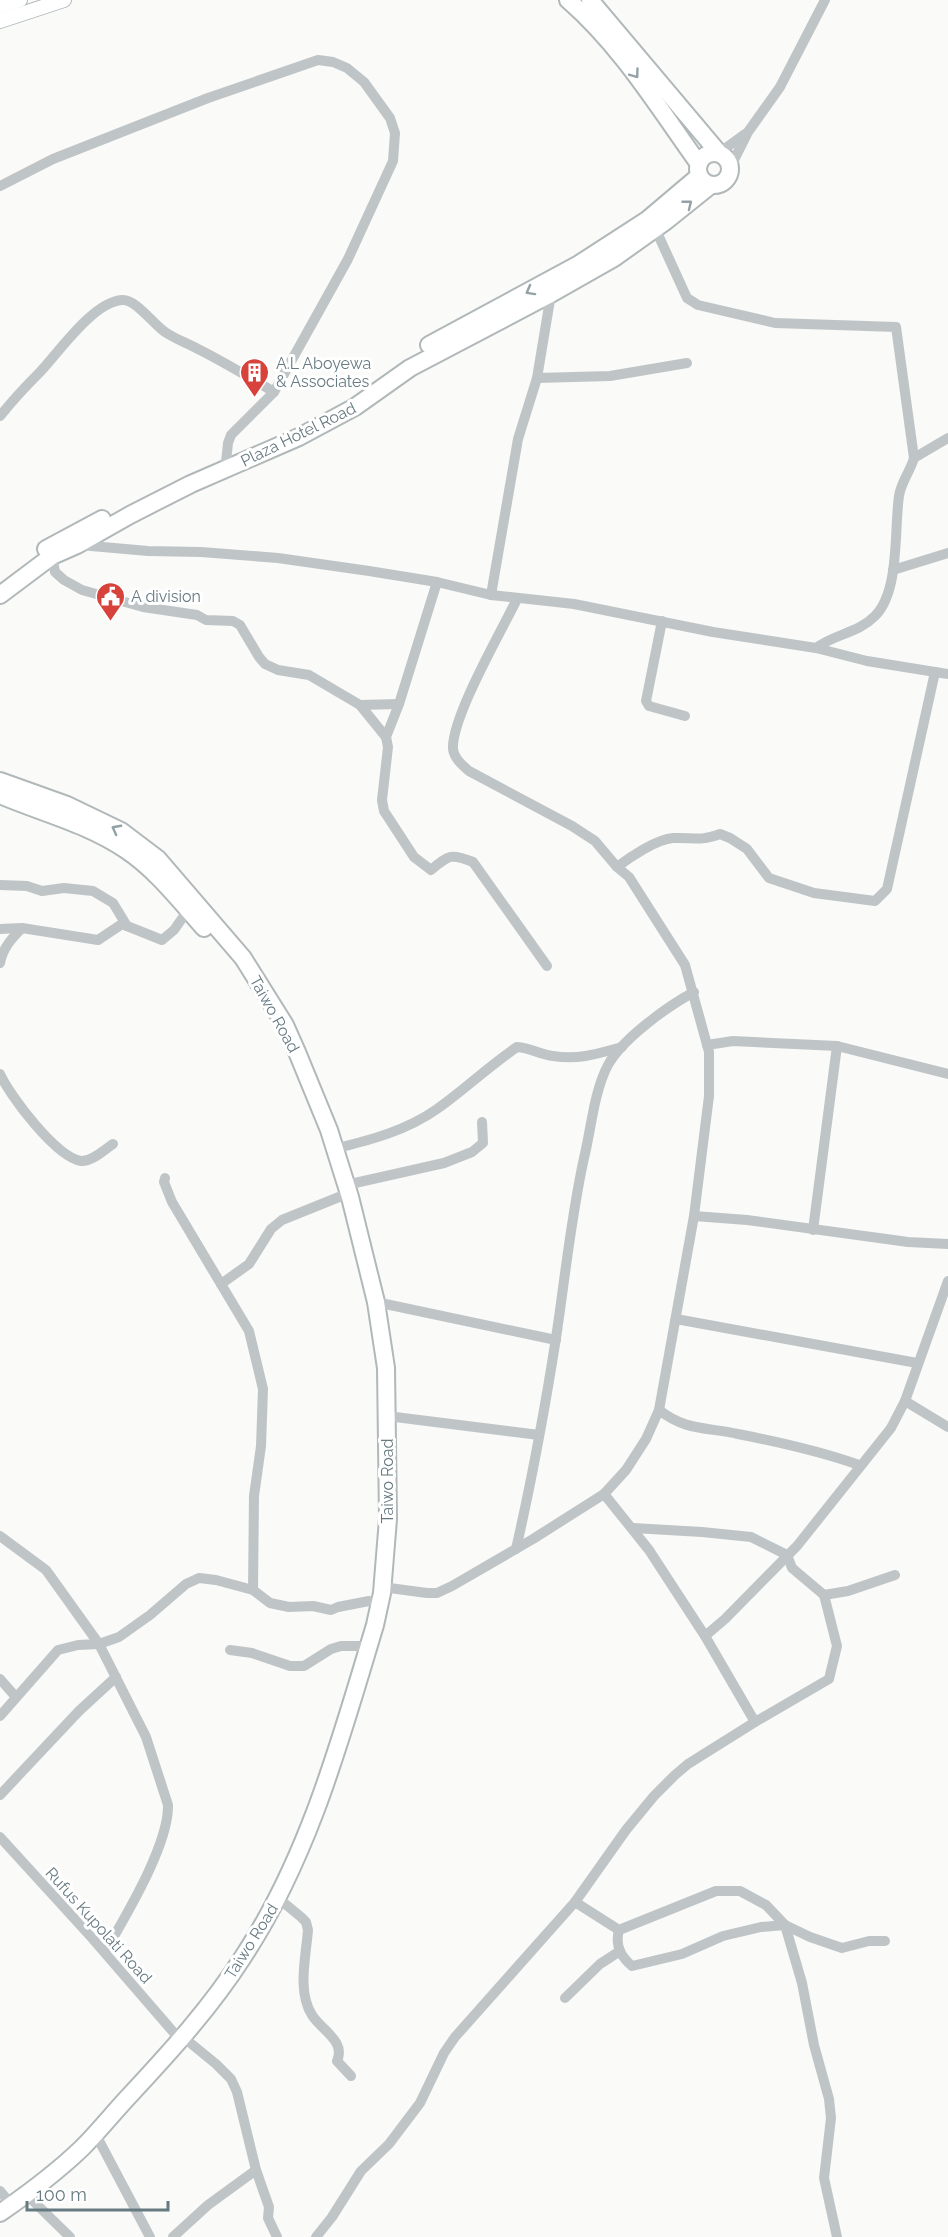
<svg xmlns="http://www.w3.org/2000/svg" width="948" height="2237" font-family="Raleway,sans-serif">
<style>
.lines{fill:none;stroke-linecap:round;stroke-linejoin:round}
.secondary-casing{stroke:#b2babc;stroke-width:16}
.primary-casing{stroke:#b1b8ba;stroke-width:20}
.street{stroke:#bfc5c7;stroke-width:10}
.secondary{stroke:#fff;stroke-width:14}
.primary{stroke:#fff;stroke-width:16}
.oneway{stroke:#94a2a7}
.labels{text-anchor:middle;stroke-width:6;stroke-linejoin:round;paint-order:stroke}
.poi-label{font-size:16px;fill:#667a81;stroke:#fff;text-anchor:start}
.street-label{font-size:16px;fill:#667a81;stroke:#fff}
</style>
<rect width="100%" height="100%" fill="#fafaf8"/>
<g class="lines">
<defs>
<g id="secondary">
<polyline points="0,7 20,0"/>
<polyline points="0,21 64,0"/>
</g>
<g id="primary">
<path d="M568,0C621,46 658,107 699,164"/>
<polyline points="590,0 718,152"/>
<circle cx="714" cy="169" r="16"/>
<polyline points="429,345 579,264 647,220 699,176"/>
<polyline points="46,549 102,519"/>
<polyline points="0,595 52,556 77,545 130,515 191,484 299,437 355,407 410,368 547,296 614,258 666,221 711,185"/>
<path d="M0,781L67,805L121,831L158,859L243,958L285,1025L297,1052L329,1130L350,1197L376,1302L386,1368L388,1519L382,1593L375,1625C341,1738 309,1857 243,1957C211,2007 171,2051 131,2094C114,2112 99,2131 82,2148C57,2172 29,2193 0,2213"/>
<path d="M0,795C42,813 88,824 126,850C156,870 180,901 204,928"/>
</g>
</defs>
<!-- secondary casing -->
<use href="#secondary" class="secondary-casing"/>
<!-- primary casing -->
<use href="#primary" class="primary-casing"/>
<!-- street -->
<g class="street">
<polyline points="719,153 745,134"/>
<polyline points="731,166 748,132 780,87 825,0"/>
<polyline points="0,186 53,159 208,98 318,60 333,62 347,68 364,82 390,118 395,133 393,161 348,259 274,392 231,435 228,443 226,462"/>
<polyline points="655,228 687,298 698,305 775,323 896,327 914,458"/>
<polyline points="537,378 610,376 687,363"/>
<path d="M0,416C13,400 26,386 40,372C59,352 93,302 122,300C136,299 153,324 165,332C175,339 187,343 198,349C224,362 249,377 274,392"/>
<polyline points="80,545 148,551 201,552 278,558 369,571 437,582 491,595 574,604 713,632 816,648 867,661 948,674"/>
<path d="M52,556L55,572L64,580L82,590L143,607L197,615L206,620L233,621L240,625L259,657L265,664L278,670L309,675L360,705L386,737L388,747L382,800L384,811L414,857L431,870C449,855 451,853 473,862L547,966"/>
<polyline points="893,570 948,553"/>
<polyline points="491,595 518,439 537,378 551,294"/>
<polyline points="662,621 646,701 649,706 685,716"/>
<path d="M816,648C836,633 857,634 875,616C900,591 894,530 899,496C901,482 910,472 914,458L948,438"/>
<polyline points="360,705 399,704"/>
<polyline points="386,737 399,704 437,582"/>
<path d="M617,867C630,857 657,839 673,838C694,837 698,842 720,834L730,838L747,849L769,878L814,893L875,901L887,889L935,672"/>
<polyline points="0,885 27,886 42,891 64,888 93,891 113,903 127,926"/>
<polyline points="0,929 22,928 98,940 122,924 162,940 174,930 188,910"/>
<path d="M0,963C3,948 11,939 22,928"/>
<polyline points="707,1045 733,1041 837,1046 948,1074"/>
<path d="M0,1074C10,1096 56,1157 81,1161C92,1162 105,1149 113,1144"/>
<path d="M334,1149C370,1140 406,1131 437,1109C464,1090 489,1066 517,1047C531,1048 541,1055 553,1056C579,1060 597,1054 622,1047"/>
<polyline points="165,1178 164,1182 172,1202 249,1331 263,1389 261,1446 254,1496 253,1590"/>
<polyline points="346,1185 444,1163 472,1152 483,1143 482,1122"/>
<polyline points="694,1216 747,1220 908,1242 948,1244"/>
<polyline points="813,1230 837,1046"/>
<polyline points="221,1284 249,1264 271,1229 282,1220 339,1197"/>
<polyline points="376,1302 556,1340"/>
<polyline points="676,1319 917,1363"/>
<polyline points="905,1401 948,1427"/>
<path d="M659,1410C686,1431 706,1427 738,1434C779,1442 820,1451 859,1465"/>
<polyline points="387,1416 539,1435"/>
<polyline points="604,1494 649,1550 705,1636 755,1722"/>
<polyline points="633,1528 702,1532 751,1537 787,1555 792,1568 824,1595"/>
<path d="M0,1536L46,1570L99,1644L146,1737L168,1805C169,1845 125,1917 105,1952"/>
<path d="M516,1549C532,1479 545,1408 556,1338C565,1278 571,1217 584,1158C591,1130 594,1091 608,1065C622,1039 668,1006 694,992"/>
<path d="M382,1587L427,1593H437L452,1586L533,1539L604,1494L626,1470L646,1439L659,1410L694,1216L709,1096V1052L685,965L629,877L617,867L595,841L572,826L469,771C462,765 454,758 453,749C451,718 502,630 517,599"/>
<polyline points="705,1636 725,1619 797,1546 891,1428 905,1401 948,1281"/>
<polyline points="230,1650 252,1653 290,1666 304,1666 331,1649 341,1646 360,1646"/>
<polyline points="0,1679 15,1696"/>
<polyline points="0,1716 58,1650 78,1645 99,1644 119,1637 150,1615 186,1584 199,1578 216,1580 253,1590 270,1603 289,1607 313,1606 331,1610 338,1607 369,1601"/>
<polyline points="0,1795 79,1711 116,1677"/>
<polyline points="0,1837 92,1938 175,2034"/>
<path d="M278,1898L301,1917L306,1922L308,1930C306,1956 297,1992 312,2015C322,2031 346,2041 337,2061L351,2076"/>
<polyline points="575,1902 619,1930 716,1891 740,1891 766,1905 785,1925 802,1983 814,2045 829,2099 831,2118 824,2178 837,2237"/>
<path d="M619,1930C615,1945 620,1956 632,1966L682,1954L723,1936L761,1927L785,1925L810,1937L842,1948L869,1941H885"/>
<polyline points="565,1998 600,1964 620,1951"/>
<polyline points="183,2037 216,2064 231,2079 237,2092 256,2170 269,2207 268,2218 277,2237"/>
<polyline points="95,2133 150,2237"/>
<polyline points="0,2191 5,2197"/>
<polyline points="27,2195 70,2237"/>
<polyline points="173,2237 208,2205 256,2170"/>
<polyline points="316,2237 332,2217 361,2171 389,2144 420,2103 444,2053 455,2037 575,1902 626,1830 654,1796 675,1775 688,1764 755,1722 829,1679 837,1646 824,1595 848,1591 895,1575"/>
</g>
<!-- secondary -->
<use href="#secondary" class="secondary"/>
<!-- primary -->
<use href="#primary" class="primary"/>
</g>
<!-- one-way arrows -->
<defs><path id="oneway-chevron" d="M-2-3.5L2.5 0L-2 3.5" fill="none" stroke-width="1.6" stroke-linecap="round" stroke-linejoin="round" transform="scale(1.5)"/></defs>
<g class="oneway">
<use href="#oneway-chevron" transform="translate(635 74) rotate(54)"/>
<use href="#oneway-chevron" transform="translate(688 204) rotate(-38)"/>
<use href="#oneway-chevron" transform="translate(530 291) rotate(151)"/>
<use href="#oneway-chevron" transform="translate(116 829) rotate(-152)"/>
</g>
<!-- icons -->
<defs>
<symbol id="building-pin" viewBox="-11 -11 22 30"><path d="M0 17L-7.5 6A9.5 9.5 0 1 1 7.5 6Z" fill="#d7423b" stroke="#fff"/><path d="M-4-6H4V6H1V3H-1V6H-4ZM-2.5-4.3h1.7v1.8h-1.7ZM.8-4.3h1.7v1.8H.8ZM-2.5-1h1.7V.8h-1.7ZM.8-1h1.7V.8H.8Z" fill="#fff"/></symbol>
<symbol id="civic-pin" viewBox="-11 -11 22 30"><path d="M0 17L-7.5 6A9.5 9.5 0 1 1 7.5 6Z" fill="#d7423b" stroke="#fff"/><path d="M-.6-6.5H3V-4.5H.6V-3L4-1V1h2V6H-6V1h2V-1L-.6-3ZM-1.2 2.5V6h2.4V2.5Z" fill="#fff"/></symbol>
</defs>
<g fill-rule="evenodd">
<use href="#building-pin" x="238" y="356" width="33" height="45"/>
<use href="#civic-pin" x="94" y="580" width="33" height="45"/>
</g>
<g class="labels">
<!-- poi labels -->
<g class="poi-label">
<text x="276" y="369">A.L Aboyewa<tspan x="276" dy="18">&amp; Associates</tspan></text>
<text x="131" y="602">A division</text>
</g>
<!-- street labels -->
<g class="street-label">
<text transform="translate(298 434) rotate(-26)" y="6">Plaza Hotel Road</text>
<text transform="translate(275 1014) rotate(61)" y="6">Taiwo Road</text>
<text transform="translate(387 1481) rotate(-90)" y="6">Taiwo Road</text>
<text transform="translate(99 1925) rotate(48)" y="6">Rufus Kupolati Road</text>
<text transform="translate(251 1941) rotate(-58)" y="6">Taiwo Road</text>
</g>
</g>
<!-- scale -->
<path d="M27 2201v9h141v-9" fill="none" stroke="#667a81" stroke-width="3"/>
<text x="36" y="2201" font-size="18" fill="#667a81" stroke="#ffffff" stroke-width="4.5" paint-order="stroke">100 m</text>
</svg>
